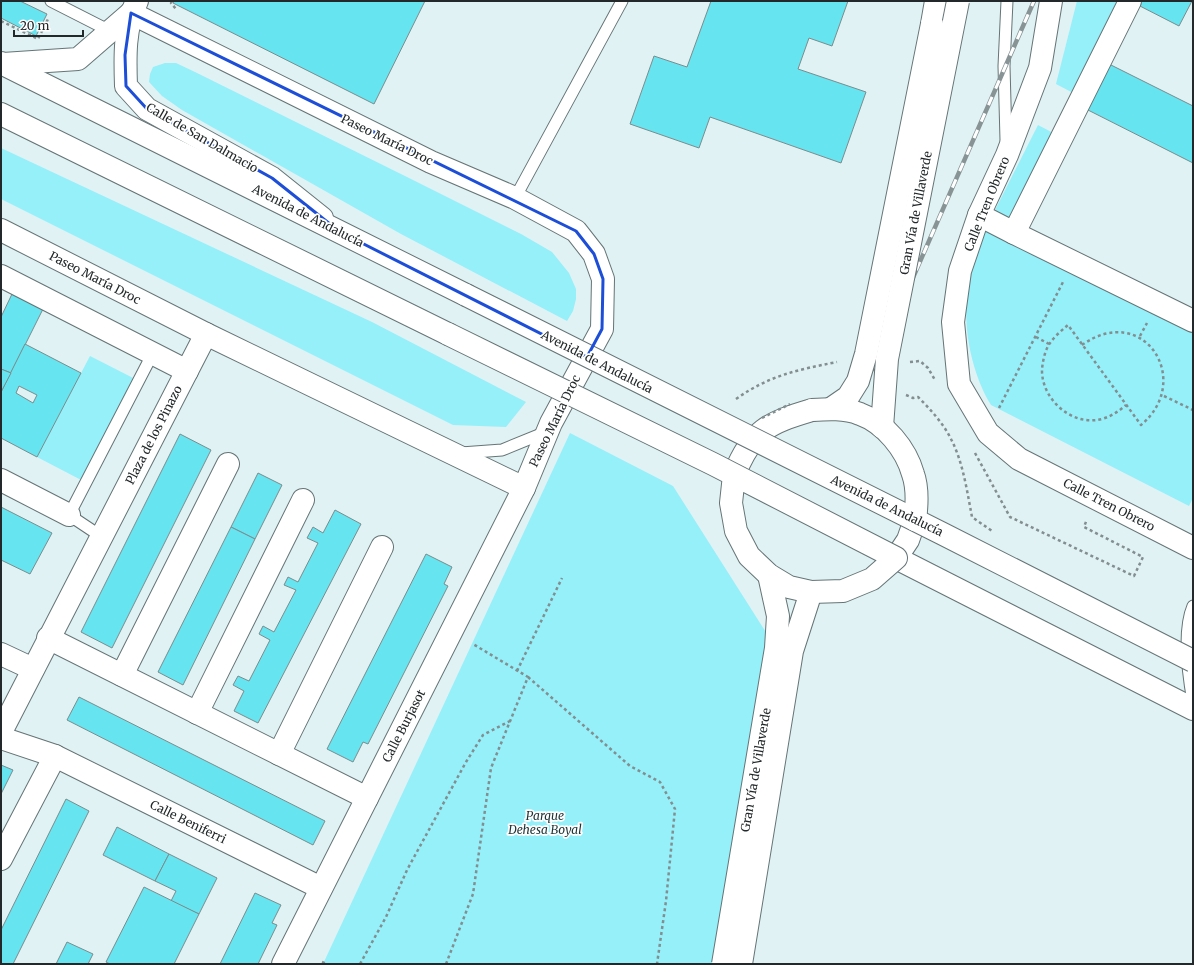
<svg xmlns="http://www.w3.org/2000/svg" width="1194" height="965" font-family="Merriweather,serif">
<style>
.green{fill:#95f0f9}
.building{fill:#66e4ef;stroke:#7c8c8d;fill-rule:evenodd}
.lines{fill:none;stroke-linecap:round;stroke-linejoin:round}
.lane-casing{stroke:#657476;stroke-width:13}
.street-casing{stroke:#657476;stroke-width:24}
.secondary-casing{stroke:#657476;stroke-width:24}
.primary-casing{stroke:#657476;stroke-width:24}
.path{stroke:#828e90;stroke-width:2.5;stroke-dasharray:3 3;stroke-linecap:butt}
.lane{stroke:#fff;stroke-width:11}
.street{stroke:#fff;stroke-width:22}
.secondary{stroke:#fff;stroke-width:22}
.primary{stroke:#fff;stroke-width:22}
.rail-casing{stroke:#879395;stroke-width:4.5}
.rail{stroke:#fff;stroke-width:3;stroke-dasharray:9;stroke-linecap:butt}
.secondary-bridge-casing{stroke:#657476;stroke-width:24;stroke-linecap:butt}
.primary-bridge-casing{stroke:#657476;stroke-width:24;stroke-linecap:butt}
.path-bridge{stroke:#828e90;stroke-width:2.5;stroke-dasharray:3 3;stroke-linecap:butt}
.secondary-bridge{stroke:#fff;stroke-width:22}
.primary-bridge{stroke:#fff;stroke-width:22}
.marked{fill:none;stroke:#1d4ed8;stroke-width:3;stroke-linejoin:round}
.labels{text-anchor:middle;stroke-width:3.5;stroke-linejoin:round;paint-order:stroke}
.street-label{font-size:12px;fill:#23292a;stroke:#fff}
.park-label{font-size:12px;font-style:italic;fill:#1b3134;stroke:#fff}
</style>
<rect width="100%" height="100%" fill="#e0f2f4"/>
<!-- green -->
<g class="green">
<polygon points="1077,1 1123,1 1077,95 1056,84"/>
<polygon points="165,63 176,63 195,72 409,178 521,234 552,252 569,273 576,289 576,299 573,311 567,321 401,234 182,110 162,96 149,82 150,74 153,67"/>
<polygon points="1038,125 1057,135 1012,226 992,216"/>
<polygon points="1,148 372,322 526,402 506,427 453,425 1,199"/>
<path d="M987,225L1193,327V498L1189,506L991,405C971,372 962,325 968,287C971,266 980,245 987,225Z"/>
<polygon points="90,356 139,381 85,482 37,457"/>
<polygon points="570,433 673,486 776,648 720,964 323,964"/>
</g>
<!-- building -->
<g class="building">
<polygon points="1,1 20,1 47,14 36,36 1,18"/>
<polygon points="174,1 425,1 374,104 173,3"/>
<polygon points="711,1 848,1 832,46 809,38 798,69 866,92 841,163 710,117 699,148 630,124 654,56 687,67"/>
<polygon points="1137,1 1192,1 1179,26 1136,4"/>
<polygon points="1107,63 1193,106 1193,163 1084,108"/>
<polygon points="12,294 43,309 11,373 1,369 1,317"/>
<path d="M25,344L81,373L37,457L1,438V392ZM19,386L37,395L33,403L16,393Z"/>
<polygon points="1,369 11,373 1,392"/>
<polygon points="180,434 211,450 112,648 81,632"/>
<polygon points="258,473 282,485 255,539 231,527"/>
<polygon points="1,507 52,533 30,574 1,560"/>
<polygon points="335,510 361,524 258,723 234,711 244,691 233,685 238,676 249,681 270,640 259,634 263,626 274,632 296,590 284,585 288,577 298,582 318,543 307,538 313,527 323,533"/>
<polygon points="231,527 255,539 183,685 158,672"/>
<polygon points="426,554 452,567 444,584 448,586 368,744 363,742 353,762 327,749"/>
<polygon points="79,697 325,821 313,845 67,720"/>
<polygon points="1,765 13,770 1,794"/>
<polygon points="66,799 89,811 13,964 1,964 1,930"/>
<polygon points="117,827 169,854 155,881 103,855"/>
<polygon points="169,854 217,878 199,914 171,901 176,891 155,881"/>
<polygon points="144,887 199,914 174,964 110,964 106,962"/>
<polygon points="255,893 281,905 272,923 277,925 258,964 220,964"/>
<polygon points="67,942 93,954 88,964 56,964"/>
</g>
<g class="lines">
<defs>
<g id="lane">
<polyline points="51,1 110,31"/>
<polyline points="1006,140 1004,66 1007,1"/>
<polyline points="515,198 622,1"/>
<polyline points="461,453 502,450 546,432"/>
<polyline points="102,537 69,515 153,353"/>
<path d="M1193,606C1182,632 1188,674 1193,702"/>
</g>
<g id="street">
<path d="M137,1C124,27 125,58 126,86L147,109L272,178L322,218"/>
<polyline points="1051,1 1040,68 1007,155 979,215 960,271 953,322 959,384 988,433 1019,459 1193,548"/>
<polyline points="1130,1 1014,233 1193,321"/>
<polyline points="131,13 431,162 515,198 576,231 594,254 603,279 602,329 551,423 524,488 283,964"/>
<polyline points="3,64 78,59 131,13"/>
<polyline points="979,215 1014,233"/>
<polyline points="1,230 206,334 524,488"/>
<polyline points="1,276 187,371"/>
<polyline points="1,480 69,515"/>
<polyline points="48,638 367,798"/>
<polyline points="1,654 33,669"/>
<polyline points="122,675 228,464"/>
<polyline points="197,713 303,500"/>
<polyline points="1,732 206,334"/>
<polyline points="1,738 55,756 321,888"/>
<polyline points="279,754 382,547"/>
<polyline points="1,859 55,756"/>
</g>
<polyline id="secondary" points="932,24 936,1"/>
<g id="primary">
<polyline points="1,63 466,295"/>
<polyline points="1,114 448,334"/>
<path d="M734,475C752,430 768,423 812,410"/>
<polyline points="915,520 908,540 896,558 1193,709"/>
</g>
</defs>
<!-- lane casing -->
<use href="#lane" class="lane-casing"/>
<!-- street casing -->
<use href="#street" class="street-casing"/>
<!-- secondary casing -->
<use href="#secondary" class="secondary-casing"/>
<!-- primary casing -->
<use href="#primary" class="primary-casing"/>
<!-- path -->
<g class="path">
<polyline points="172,1 171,3 176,9"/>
<polyline points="1,21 38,39 48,19"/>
<polyline points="1140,336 1147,323"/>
<polyline points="1036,337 1049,344"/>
<path d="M1082,345C1144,301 1194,381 1141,425L1068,325C1062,330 1055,336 1050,343C1045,350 1043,360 1042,369C1041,399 1072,427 1102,419C1112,416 1119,411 1126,405"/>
<polyline points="910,362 920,361 928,368 935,380"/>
<path d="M906,395L913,398L918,397C931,410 943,423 951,439C963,462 967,491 972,517L992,531"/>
<polyline points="1164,396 1193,410"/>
<path d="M736,399C770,375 797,370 837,362"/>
<polyline points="999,408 1063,282"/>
<polyline points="975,453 1010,517 1134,576 1143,557 1084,527 1087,519"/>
<polyline points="517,671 562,578"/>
<polyline points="528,677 630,766 660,782 675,809 666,901 657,964"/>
<polyline points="322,962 327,964"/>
<polyline points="360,964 386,917 407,870 466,762 483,735 510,721"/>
<polyline points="446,964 473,894 491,768 528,677 473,644"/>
</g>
<!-- lane -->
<use href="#lane" class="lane"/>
<!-- street -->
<use href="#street" class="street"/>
<!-- secondary -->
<use href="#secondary" class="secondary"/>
<!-- primary -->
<use href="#primary" class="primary"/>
<defs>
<polyline id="rail" points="873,369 1034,1"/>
</defs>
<!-- rail casing -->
<use href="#rail" class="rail-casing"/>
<!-- rail -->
<use href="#rail" class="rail"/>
<defs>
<g id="secondary-bridge">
<polyline points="832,408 848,397 858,381 866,354 932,24"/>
<polyline points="882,427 887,359 958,1"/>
<polyline points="723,964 776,648 778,616 769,575"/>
<polyline points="741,964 792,651 811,592"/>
</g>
<g id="primary-bridge">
<polyline points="466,295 943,534 1193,661"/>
<polyline points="448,334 713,464 896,558 872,579 843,591 811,592 789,587 769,575 749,556 736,531 731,503 734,475"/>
<path d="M812,410C828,409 845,408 860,414C885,423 906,449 913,474C918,488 917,505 915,520"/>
</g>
</defs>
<!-- secondary-bridge casing -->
<use href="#secondary-bridge" class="secondary-bridge-casing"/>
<!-- primary-bridge casing -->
<use href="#primary-bridge" class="primary-bridge-casing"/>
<!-- path-bridge -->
<polyline class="path-bridge" points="762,418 790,404"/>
<!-- secondary-bridge -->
<use href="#secondary-bridge" class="secondary-bridge"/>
<!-- primary-bridge -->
<use href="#primary-bridge" class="primary-bridge"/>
</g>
<!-- marked area -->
<path class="marked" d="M131,13L576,231L594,254L603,279L602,329L587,357L340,232L272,178L147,109L126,86L125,55Z"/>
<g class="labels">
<!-- street labels -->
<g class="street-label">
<text transform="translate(202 138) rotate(30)" y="4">Calle de San Dalmacio</text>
<text transform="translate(387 140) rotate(26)" y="4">Paseo María Droc</text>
<text transform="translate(987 204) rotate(-68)" y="4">Calle Tren Obrero</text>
<text transform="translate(916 213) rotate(-79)" y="4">Gran Vía de Villaverde</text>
<text transform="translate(308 216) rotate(27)" y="4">Avenida de Andalucía</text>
<text transform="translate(95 278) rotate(27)" y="4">Paseo María Droc</text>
<text transform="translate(597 362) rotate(27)" y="4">Avenida de Andalucía</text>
<text transform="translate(555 421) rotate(-64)" y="4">Paseo María Droc</text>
<text transform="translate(154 435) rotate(-63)" y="4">Plaza de los Pinazo</text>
<text transform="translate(1109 505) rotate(27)" y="4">Calle Tren Obrero</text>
<text transform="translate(887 506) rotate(26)" y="4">Avenida de Andalucía</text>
<text transform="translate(404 726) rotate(-63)" y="4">Calle Burjasot</text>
<text transform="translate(756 770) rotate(-80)" y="4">Gran Vía de Villaverde</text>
<text transform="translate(188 822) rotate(26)" y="4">Calle Beniferri</text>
</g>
<!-- park labels -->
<g class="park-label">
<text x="545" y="820">Parque<tspan x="545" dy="14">Dehesa Boyal</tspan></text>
</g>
</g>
<!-- border -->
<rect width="1194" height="965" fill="none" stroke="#23292a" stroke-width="4"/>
<!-- scale -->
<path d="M14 30v6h69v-6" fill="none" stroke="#23292a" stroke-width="2"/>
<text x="20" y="30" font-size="12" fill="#23292a" stroke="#ffffff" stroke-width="3" paint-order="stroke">20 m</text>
</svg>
